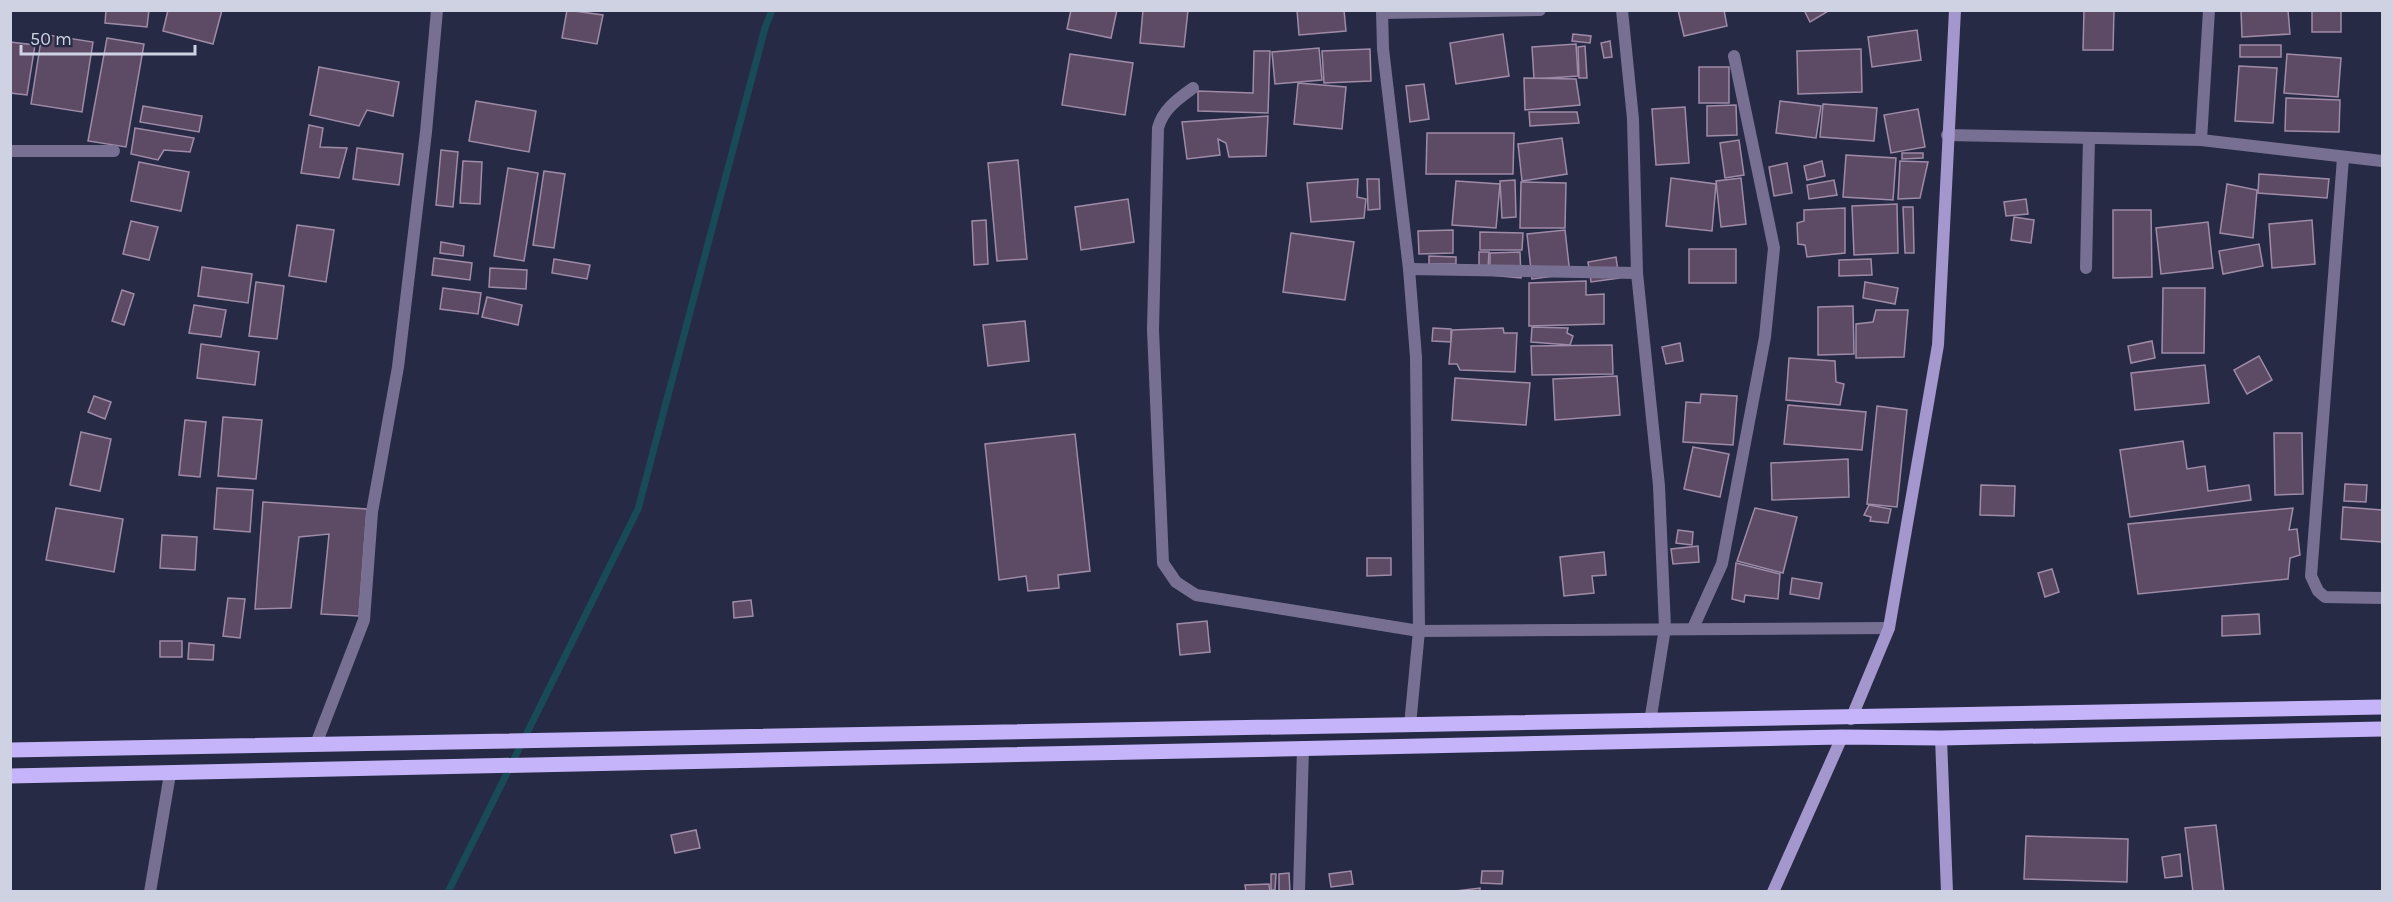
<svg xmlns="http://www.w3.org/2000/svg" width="2393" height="902" font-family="Karla,sans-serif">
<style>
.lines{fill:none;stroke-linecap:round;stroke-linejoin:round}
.stream{stroke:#184a58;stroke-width:7}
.building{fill:#5d4b65;stroke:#9f8ba8;stroke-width:1.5}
.street{stroke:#787093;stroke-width:12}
.secondary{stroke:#a397cd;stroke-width:12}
.primary{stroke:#c5b4fa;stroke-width:15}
</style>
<rect width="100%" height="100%" fill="#262a44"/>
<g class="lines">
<!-- stream -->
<polyline class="stream" points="448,892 638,509 765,28 772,10"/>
</g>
<!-- building -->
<g class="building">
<polygon points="106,10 149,10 147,27 105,23"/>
<polygon points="168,10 222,10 213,44 163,31"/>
<polygon points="567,10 603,15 597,44 562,38"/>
<polygon points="1071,10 1117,10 1111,38 1067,29"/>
<polygon points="1143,10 1188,10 1184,47 1140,43"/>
<polygon points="1297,10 1344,10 1346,31 1299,35"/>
<polygon points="1678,10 1724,10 1727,26 1684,36"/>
<polygon points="1804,10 1830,10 1810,22"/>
<polygon points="2084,10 2114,10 2113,50 2083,50"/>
<polygon points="2241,10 2288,10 2290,34 2242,37"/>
<rect x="2312" y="10" width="29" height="22"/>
<polygon points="1917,30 1921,60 1872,67 1868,37"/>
<polygon points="42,34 93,42 82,112 31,104"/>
<polygon points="1503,34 1509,76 1456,84 1450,43"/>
<polygon points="1573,34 1591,36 1590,43 1572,41"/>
<polygon points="107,38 144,44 126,147 88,141"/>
<polygon points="1610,41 1612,57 1604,58 1601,43"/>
<polygon points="10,42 35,45 27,95 10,93"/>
<polygon points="1576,44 1578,76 1534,79 1532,47"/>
<rect x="2240" y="45" width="41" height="12"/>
<polygon points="1585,46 1587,78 1579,78 1578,47"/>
<polygon points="1319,48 1322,80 1275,84 1272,52"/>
<polygon points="1370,49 1371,81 1324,83 1322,51"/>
<polygon points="1861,49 1862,92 1798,94 1797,51"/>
<polygon points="1254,51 1270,51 1268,113 1198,111 1198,91 1253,93"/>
<polygon points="1070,54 1133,63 1125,115 1062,105"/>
<polygon points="2287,54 2341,58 2338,97 2284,93"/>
<polygon points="2239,66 2277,68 2273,123 2235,121"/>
<polygon points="319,67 399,82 393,116 367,110 359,126 310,115"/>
<rect x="1699" y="67" width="30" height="36"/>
<polygon points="1524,78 1576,79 1580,105 1525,110"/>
<polygon points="1298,83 1346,87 1342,129 1294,124"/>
<polygon points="1424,84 1429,119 1410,122 1406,86"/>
<polygon points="2286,98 2340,100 2339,132 2285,131"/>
<polygon points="476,101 536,111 529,152 469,141"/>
<polygon points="1780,101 1821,106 1816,138 1776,133"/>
<polygon points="1823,104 1877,108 1874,141 1820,137"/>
<polygon points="1736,105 1737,135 1707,136 1707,106"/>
<polygon points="143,106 202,116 199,132 140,122"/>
<polygon points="1685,107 1689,163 1656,165 1652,109"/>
<polygon points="1918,109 1925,147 1891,153 1884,115"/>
<polygon points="1529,112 1577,112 1579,123 1530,126"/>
<polygon points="1268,116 1266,156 1229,157 1226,143 1218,139 1220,155 1187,159 1182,122"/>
<polygon points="309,125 323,128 320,147 347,148 339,178 301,173"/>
<polygon points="135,128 194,138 190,152 164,150 158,160 131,154"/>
<polygon points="1427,133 1514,133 1513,174 1426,174"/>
<polygon points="1562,138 1567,174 1522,181 1518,144"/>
<polygon points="1739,140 1744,175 1725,178 1720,143"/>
<polygon points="357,148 403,154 399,185 353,179"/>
<polygon points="441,150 458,152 453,207 436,205"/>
<polygon points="1902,153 1923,153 1923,158 1902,159"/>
<polygon points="1846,155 1896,158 1893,200 1843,197"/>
<polygon points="1018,160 1027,259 997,261 988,163"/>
<polygon points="463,161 482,162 480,204 460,203"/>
<polygon points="1822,161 1825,176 1807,180 1804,166"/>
<polygon points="1900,161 1928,162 1920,198 1898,199"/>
<polygon points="139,162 189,172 181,211 131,201"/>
<polygon points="1787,163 1792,193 1774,196 1769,167"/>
<polygon points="508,168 538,173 524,261 494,256"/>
<polygon points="544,171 565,174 554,248 533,245"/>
<polygon points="2259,174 2329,179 2327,198 2258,193"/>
<polygon points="1671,178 1716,184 1712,231 1666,226"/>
<polygon points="1741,178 1746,224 1721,227 1716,181"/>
<polygon points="1358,179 1357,197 1366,199 1364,218 1311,222 1307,183"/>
<polygon points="1367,179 1379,179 1380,209 1368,210"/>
<polygon points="1515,180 1516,217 1502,218 1500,181"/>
<polygon points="1834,180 1837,195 1809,199 1807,185"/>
<polygon points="1456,181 1500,184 1496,228 1452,225"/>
<polygon points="1521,182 1566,183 1565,228 1520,228"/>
<polygon points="2227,184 2257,190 2253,238 2220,233"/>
<polygon points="1128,199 1134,242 1081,250 1075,207"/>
<polygon points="2026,199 2028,214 2006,216 2004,202"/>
<polygon points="1897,204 1898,253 1854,255 1852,206"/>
<polygon points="1903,207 1913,207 1914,253 1905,253"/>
<polygon points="1845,208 1845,253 1807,257 1805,245 1798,244 1797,223 1804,221 1804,210"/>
<polygon points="2113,210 2151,210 2152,277 2113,278"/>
<polygon points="2014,217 2034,220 2031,243 2011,240"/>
<polygon points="986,220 988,264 974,265 972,221"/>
<polygon points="2312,220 2315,264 2272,268 2269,224"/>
<polygon points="131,221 158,227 149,260 123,254"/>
<polygon points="2208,222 2213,268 2161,274 2156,228"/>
<polygon points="297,225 334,230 326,282 289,276"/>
<polygon points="1453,230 1453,253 1419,254 1418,231"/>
<polygon points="1565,230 1570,274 1532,279 1527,234"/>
<polygon points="1480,232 1523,233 1522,250 1480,250"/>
<polygon points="1291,233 1354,242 1345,300 1283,292"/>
<polygon points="441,242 464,246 463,256 440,253"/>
<polygon points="2259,244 2263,266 2223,274 2219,251"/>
<rect x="1689" y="249" width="47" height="34"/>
<polygon points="1479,252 1489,252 1488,270 1479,270"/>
<polygon points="1520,252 1521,278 1490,275 1490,253"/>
<polygon points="1429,256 1456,257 1456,264 1429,264"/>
<polygon points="1616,257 1619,278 1591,282 1588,262"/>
<polygon points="434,258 472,263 470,280 432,275"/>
<polygon points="554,259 590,265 587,279 552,273"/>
<polygon points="1871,259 1872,275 1839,276 1839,260"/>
<polygon points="202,267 252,274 248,303 198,296"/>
<polygon points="490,268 527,270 526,289 489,287"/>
<polygon points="1586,281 1586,295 1604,294 1604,324 1529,326 1529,283"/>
<polygon points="256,282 284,286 277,339 249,336"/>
<polygon points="1865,282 1898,288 1895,304 1863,298"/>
<polygon points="443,288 481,293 478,314 440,309"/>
<polygon points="2163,288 2205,288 2204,353 2162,353"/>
<polygon points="122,290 134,294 124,325 112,321"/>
<polygon points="487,297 522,305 518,325 482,317"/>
<polygon points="194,305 226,310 221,337 189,333"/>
<polygon points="1853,306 1854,354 1818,355 1818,307"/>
<polygon points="1876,310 1908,310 1904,357 1856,358 1856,324 1873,322"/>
<polygon points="1025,321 1029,361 988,366 983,325"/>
<polygon points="1532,327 1568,328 1567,333 1573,336 1570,345 1531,342"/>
<polygon points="1433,328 1451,329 1451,342 1432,341"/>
<polygon points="1503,328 1504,333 1517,333 1515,372 1460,370 1457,364 1449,364 1452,330"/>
<polygon points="2152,341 2155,358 2131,363 2128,346"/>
<polygon points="1680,343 1683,361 1666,364 1662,347"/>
<polygon points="201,344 259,352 255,385 197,378"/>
<polygon points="1612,345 1613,374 1532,375 1531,346"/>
<polygon points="2259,356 2272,380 2247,394 2234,370"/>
<polygon points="1789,358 1835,361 1836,382 1844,384 1840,405 1786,400"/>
<polygon points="2205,365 2209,403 2135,410 2131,373"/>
<polygon points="1617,376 1620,415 1555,420 1553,379"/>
<polygon points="1455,378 1530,383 1526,425 1452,420"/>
<polygon points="1701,394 1737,396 1733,445 1683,442 1686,402 1700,403"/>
<polygon points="94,396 111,402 105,419 88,412"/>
<polygon points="1788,405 1866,412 1862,450 1784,444"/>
<polygon points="1877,406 1907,410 1897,507 1867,504"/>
<polygon points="223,417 262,420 256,479 218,476"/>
<polygon points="185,420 206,422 200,477 179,475"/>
<polygon points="81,432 111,439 100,491 70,485"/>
<polygon points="2274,433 2302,433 2303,494 2275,495"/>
<polygon points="1075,434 1090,571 1058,575 1059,588 1028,591 1026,576 999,580 985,444"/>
<polygon points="2183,441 2187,469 2205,466 2208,491 2249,485 2251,500 2130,517 2120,450"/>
<polygon points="1693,447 1729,454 1720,497 1684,489"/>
<polygon points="1848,459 1849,497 1772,500 1771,463"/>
<polygon points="2345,484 2367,485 2366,502 2344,501"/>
<polygon points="1981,485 2015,486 2014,516 1980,515"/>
<polygon points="217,488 253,490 250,532 214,529"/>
<polygon points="263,502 367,509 359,616 321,614 329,534 299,537 291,608 255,609"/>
<polygon points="1869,505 1891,509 1888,523 1870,521 1871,517 1864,515"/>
<polygon points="2343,507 2382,510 2382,542 2341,539"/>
<polygon points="56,508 123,519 114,572 46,560"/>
<polygon points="1755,508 1797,517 1783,573 1737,561"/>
<polygon points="2293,508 2289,530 2297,529 2300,555 2290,558 2288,579 2138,594 2128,524"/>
<polygon points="1678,530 1693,532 1692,545 1676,543"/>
<polygon points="162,535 197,537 195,570 160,568"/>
<polygon points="1698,546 1699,562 1673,564 1671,549"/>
<polygon points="1604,552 1606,575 1592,576 1594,593 1564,596 1560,557"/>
<polygon points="1367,558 1391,558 1391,575 1367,576"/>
<polygon points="1736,563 1780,574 1778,599 1745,595 1744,602 1732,599"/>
<polygon points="2052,569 2059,592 2045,597 2038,573"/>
<polygon points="1792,578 1822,583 1819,599 1790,594"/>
<polygon points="228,598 245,599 240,638 223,636"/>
<polygon points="751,600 753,616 734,618 733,602"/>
<polygon points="2259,614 2260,634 2222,636 2222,616"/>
<polygon points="1207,621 1210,652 1180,655 1177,624"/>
<rect x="160" y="641" width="22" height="16"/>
<polygon points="189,643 214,645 213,660 188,659"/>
<polygon points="2216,825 2224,892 2193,892 2185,828"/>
<polygon points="696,830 700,848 675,853 671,835"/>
<polygon points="2026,836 2128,839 2127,882 2024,879"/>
<polygon points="2180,854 2182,876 2165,878 2162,857"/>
<polygon points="1351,871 1353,884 1331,887 1329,874"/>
<polygon points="1482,871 1503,871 1502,884 1481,883"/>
<polygon points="1289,873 1290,892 1279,892 1279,874"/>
<polygon points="1271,874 1276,874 1275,890 1271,890"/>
<polygon points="1269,884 1270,892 1246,892 1245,885"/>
<polygon points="1480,888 1480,892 1447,892"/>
</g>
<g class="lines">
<!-- street -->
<g class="street">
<polyline points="1382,10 1383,49 1409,269 1416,357 1419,631 1410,725"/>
<polyline points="1622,10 1633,119 1637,273 1659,486 1665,628 1650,722"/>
<polyline points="1382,13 1540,10"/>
<path d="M1193,88C1178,99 1163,109 1158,128L1153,330L1163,563L1176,582L1196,595L1419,631L1889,628"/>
<polyline points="1947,135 2201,140 2382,161"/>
<polyline points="2201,140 2209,10"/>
<polyline points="10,151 114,151"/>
<polyline points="2343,158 2311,576 2318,591 2325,597 2382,598"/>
<polyline points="2086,268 2089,138"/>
<polyline points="1409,269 1637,273"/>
<polyline points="1693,628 1722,564 1765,337 1774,248 1734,56"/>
<polyline points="316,744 364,620 372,512 398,367 426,132 437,10"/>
<polyline points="150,892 170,774"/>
<polyline points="1299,892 1303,748"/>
</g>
<!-- secondary -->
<g class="secondary">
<polyline points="1851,719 1889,628 1938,345 1955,10"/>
<polyline points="1941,738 1947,892"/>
<polyline points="1773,892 1842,737"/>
</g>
<!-- primary -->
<g class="primary">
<path d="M10,750C801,733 1592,725 2382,707"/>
<polyline points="10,776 1842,737 1941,738 2382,729"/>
</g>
</g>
<!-- border -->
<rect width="2393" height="902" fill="none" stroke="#ced2e3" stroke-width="24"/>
<!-- scale -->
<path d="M21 45v9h174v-9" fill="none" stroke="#ced2e3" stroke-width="3"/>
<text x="30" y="45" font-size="18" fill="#ced2e3" stroke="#262a44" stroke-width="4.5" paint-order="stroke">50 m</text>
</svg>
